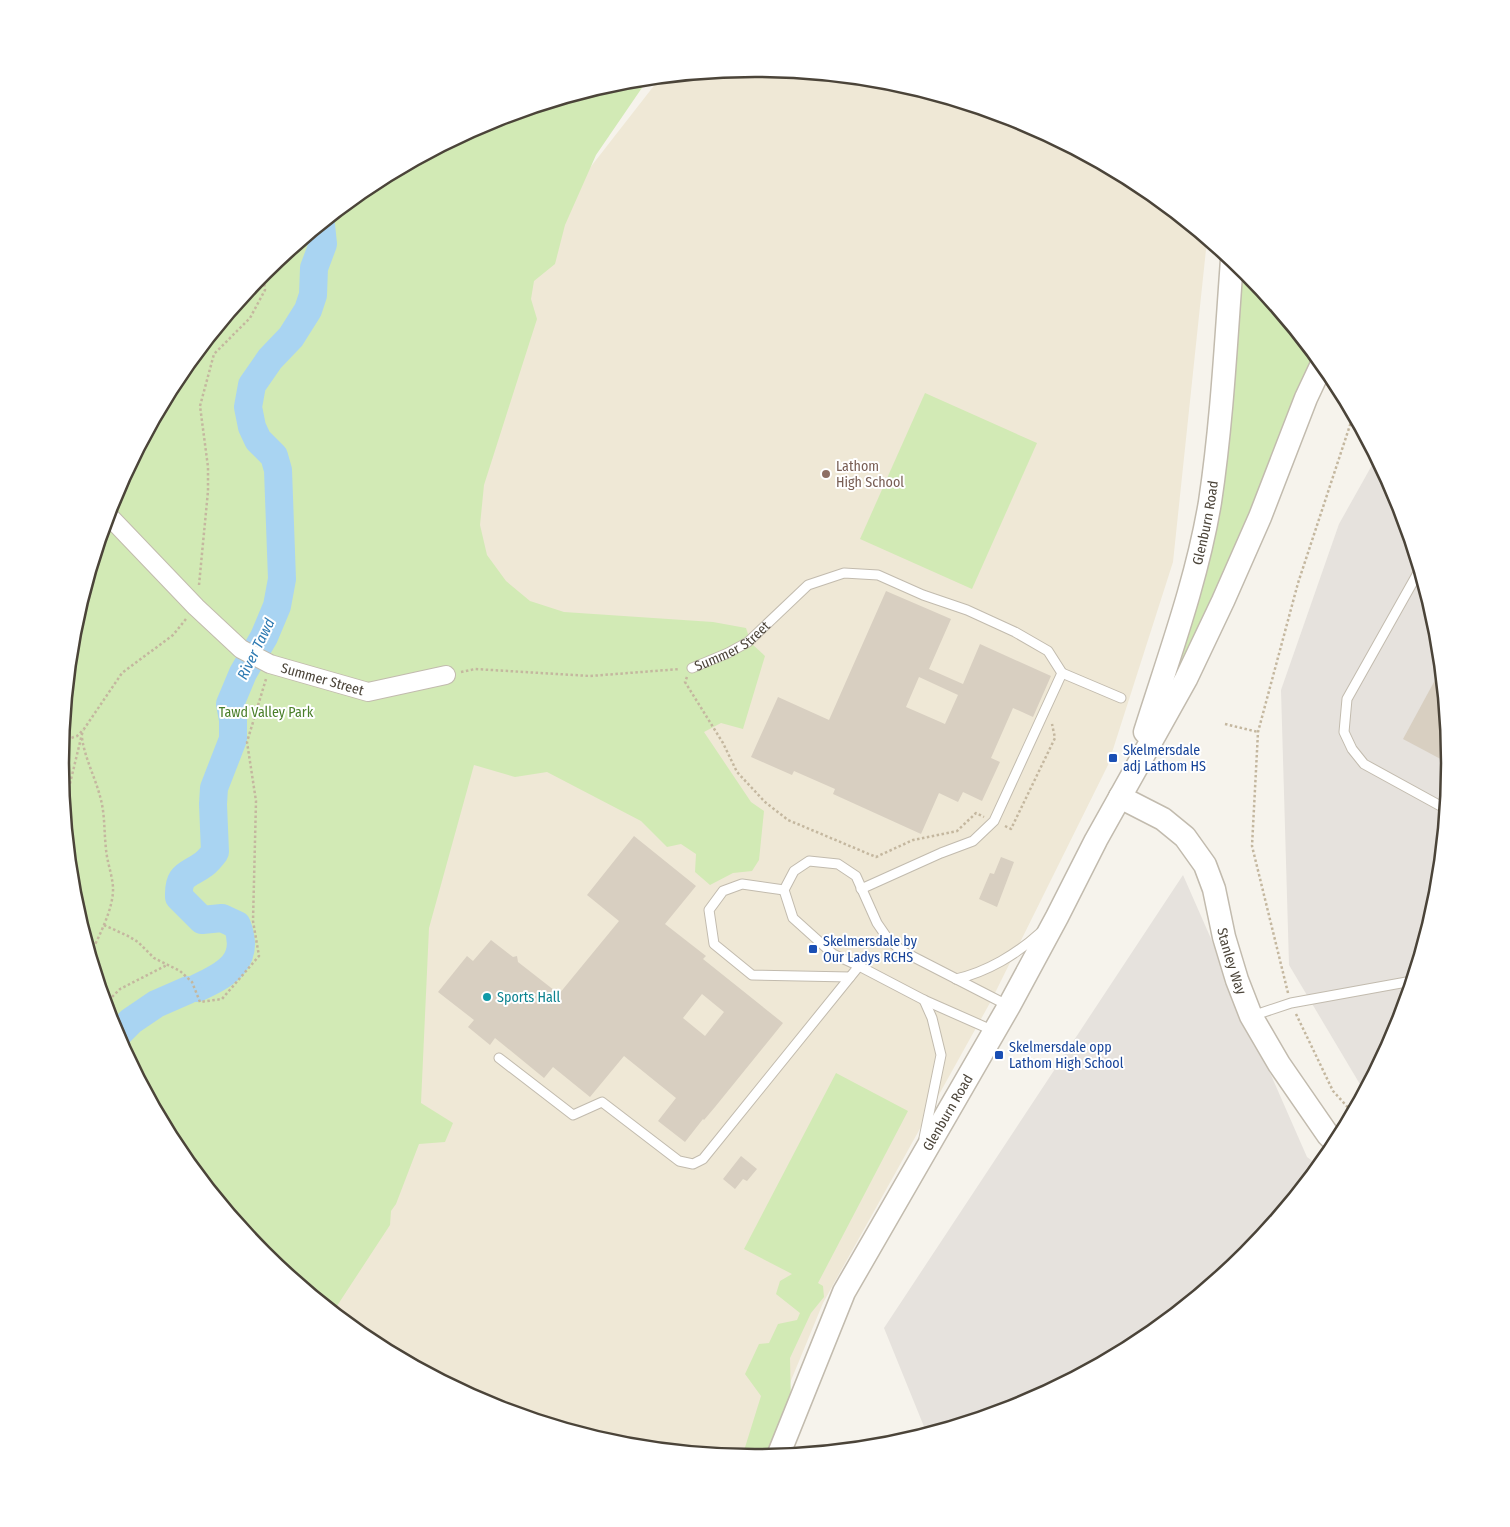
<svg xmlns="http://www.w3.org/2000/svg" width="1510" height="1527" font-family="'Fira Sans Condensed',sans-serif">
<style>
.industrial{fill:#e6e2dd}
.education{fill:#efe8d6}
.green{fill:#d2eab5}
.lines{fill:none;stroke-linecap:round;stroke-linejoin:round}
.river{stroke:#a9d4f2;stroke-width:28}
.building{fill:#d8cfc1;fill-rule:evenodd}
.service-casing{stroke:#c2bbae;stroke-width:11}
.minor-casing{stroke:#c2bbae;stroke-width:20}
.tertiary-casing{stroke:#c2bbae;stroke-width:25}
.path{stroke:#c4b79f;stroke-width:2.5;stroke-dasharray:2.5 2.5;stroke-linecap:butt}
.service{stroke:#fff;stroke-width:9}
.minor{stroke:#fff;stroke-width:18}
.tertiary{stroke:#fff;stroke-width:22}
.education-dot{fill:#8d6e63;stroke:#fff;stroke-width:2}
.transit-dot{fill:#1a4fb4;stroke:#fff;stroke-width:2}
.culture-dot{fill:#0f9aa8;stroke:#fff;stroke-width:2}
.labels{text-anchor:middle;stroke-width:4;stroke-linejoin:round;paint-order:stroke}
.education-label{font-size:14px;fill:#785e54;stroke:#fff;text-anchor:start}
.street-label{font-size:14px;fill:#4b4439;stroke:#fff}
.park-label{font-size:14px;fill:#4a7f2a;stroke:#fff}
.transit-label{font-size:14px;fill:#164399;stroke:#fff;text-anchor:start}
.culture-label{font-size:14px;fill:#0d838f;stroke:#fff;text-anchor:start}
.water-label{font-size:15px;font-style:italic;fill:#2e7ab2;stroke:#fff}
.rim{fill:none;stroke:#4b4439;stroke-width:2.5}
</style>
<rect width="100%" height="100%" fill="#f6f3ec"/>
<!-- industrial -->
<g class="industrial">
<polygon points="1376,458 1397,498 1437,628 1450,764 1437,899 1397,1030 1364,1091 1289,965 1281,690 1339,524"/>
<polygon points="1183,875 1307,1157 1319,1166 1246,1255 1141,1342 1021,1406 927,1434 884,1328"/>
</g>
<!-- education -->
<polygon class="education" points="755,69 891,82 1021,122 1141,186 1207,240 1173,562 1108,765 991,1001 823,1303 759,1458 755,1458 619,1445 489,1405 369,1341 320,1301 451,592 525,251 660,78"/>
<!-- green -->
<g class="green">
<polygon points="648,79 596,155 565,225 555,264 534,281 531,299 537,319 484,485 480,525 487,555 506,581 530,601 564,612 713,622 746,628 751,643 765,656 743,729 721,723 704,732 751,802 764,811 759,860 752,871 733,873 710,885 695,872 696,854 681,844 667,847 641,821 547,772 515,777 474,765 429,928 421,1103 453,1123 445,1142 419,1144 396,1204 391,1211 390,1225 333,1312 263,1255 177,1149 113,1029 73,899 60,763 73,628 113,497 177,377 264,272 369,185 489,121 620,82"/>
<polygon points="1238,265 1247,272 1314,354 1280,441 1222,579 1178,672 1175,670"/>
<polygon points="925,393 1037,443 972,589 860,539"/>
<polygon points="836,1073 908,1111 818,1283 823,1286 824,1297 811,1313 790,1358 791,1404 773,1457 755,1458 742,1457 761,1396 745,1374 759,1344 769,1343 778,1324 797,1320 800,1313 776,1294 780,1281 792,1274 744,1249"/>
</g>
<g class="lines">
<!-- river -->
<g class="river">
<path d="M197,988C226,975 251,961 237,925L222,918L202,920L179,897C178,873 188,876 204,864C208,861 212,856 215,852L213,804L214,788L233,739V720L230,704L243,673L264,637L277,606L282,579L278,470L274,456L258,440L252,427L248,407L252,385L270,359L291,337L308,310L313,295L314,268L323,244L321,225"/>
<polyline points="116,1036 131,1021 156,1004 188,990"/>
</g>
</g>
<!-- building -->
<g class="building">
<path d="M886,591L951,619L929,669L963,684L980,644L1051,676L1033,717L1013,708L991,758L1000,762L982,801L963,792L958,802L939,793L921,834L833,794L835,789L794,771L792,775L751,757L778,697L829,720ZM919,677L958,695L945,724L906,707Z"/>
<polygon points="1441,669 1450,764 1403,739"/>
<path d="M634,836L696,886L665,924L706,956L703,959L783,1023L715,1107L704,1120L703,1119L685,1142L658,1121L676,1098L624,1056L590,1097L553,1067L544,1078L495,1038L490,1045L468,1027L474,1020L438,992L467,956L473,961L491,940L513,957L517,956L518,962L559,994L619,921L587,895ZM702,994L724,1012L705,1036L683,1018Z"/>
<polygon points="1001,857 1014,862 997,907 979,899 990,873 994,874"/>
<polygon points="741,1156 757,1169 747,1181 743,1179 735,1189 723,1179"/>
</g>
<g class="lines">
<defs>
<g id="service">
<polyline points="1419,571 1347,699 1344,732 1352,749 1364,764 1446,809"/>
<path id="s1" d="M692,668L728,653L748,642L808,585L844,573L878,575L923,595L967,610L1015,632L1048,651L1062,673L994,821L973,841L941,853L861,889"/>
<polyline points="1062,673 1121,698"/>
<polyline points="784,890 742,884 723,891 709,910 714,944 752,975 850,977"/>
<path d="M956,979C987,972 1017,954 1040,933"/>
<polyline points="1252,1016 1291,1003 1412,981"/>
<polyline points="994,1031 924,1000 859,966 833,954 793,918 784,890 794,871 809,861 838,864 856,876 877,923 888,939 902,951 1009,1006"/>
<polyline points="499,1058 573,1115 602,1102 679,1161 693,1164 703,1159 859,966"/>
<polyline points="924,1138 941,1055 932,1018 924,1000"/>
</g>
<g id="minor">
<path id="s2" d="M108,515L196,607L241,649L270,664L368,692L446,675"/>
</g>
<g id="tertiary">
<path id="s3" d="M1145,732C1169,656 1197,580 1210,502C1222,422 1226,341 1232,260"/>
<path id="s4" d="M1120,797L1163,819L1185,837L1205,865L1214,889L1224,937L1237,980L1251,1016L1279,1064L1328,1135L1336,1143"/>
<path id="s5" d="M778,1456L844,1292L1009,1006L1057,917L1096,840L1186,679L1223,601L1260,517L1306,398L1322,364"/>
</g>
</defs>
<!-- service casing -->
<use href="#service" class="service-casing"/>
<!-- minor casing -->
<use href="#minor" class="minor-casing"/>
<!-- tertiary casing -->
<use href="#tertiary" class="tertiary-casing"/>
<!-- path -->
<g class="path">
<polyline points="199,585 208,491 208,467 200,406 214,354 250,318 265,290 263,273"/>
<polyline points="461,672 475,669 590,676 680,669"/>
<polyline points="687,677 685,682 723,743 737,772 765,802 788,820 876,857 913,840 957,831 976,813 984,817"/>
<polyline points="1225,724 1258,732"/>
<path d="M82,738C85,759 96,779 101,800C105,816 104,832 106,849C107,862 112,874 113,887C114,908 99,936 90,955"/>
<polyline points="62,741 77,736 84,729 122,673 173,635 186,619"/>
<polyline points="64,808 83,730"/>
<polyline points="1005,826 1011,829 1055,738 1052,724"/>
<polyline points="104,925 128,936 138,942 154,958 180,971 192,982 200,1002 222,999 259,956 253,921 256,801 247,742 266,679"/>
<polyline points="1288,993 1252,846 1258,732 1298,583 1353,416"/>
<polyline points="105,1004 120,989 167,965"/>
<polyline points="1296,1014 1333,1091 1353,1113"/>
</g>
<!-- service -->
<use href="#service" class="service"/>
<!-- minor -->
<use href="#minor" class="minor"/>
<!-- tertiary -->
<use href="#tertiary" class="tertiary"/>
</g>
<!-- markers -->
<circle class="education-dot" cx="826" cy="474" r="5"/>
<g class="transit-dot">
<rect x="1108" y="753" width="10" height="10" rx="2.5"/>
<rect x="808" y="944" width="10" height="10" rx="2.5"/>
<rect x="994" y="1050" width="10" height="10" rx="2.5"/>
</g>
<circle class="culture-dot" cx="487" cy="997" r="5"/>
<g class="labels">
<!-- education labels -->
<g class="education-label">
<text x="836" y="471">Lathom<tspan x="836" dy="16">High School</tspan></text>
</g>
<!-- street labels -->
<g class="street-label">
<text dy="5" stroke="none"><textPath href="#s3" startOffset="218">Glenburn Road</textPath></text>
<text dy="5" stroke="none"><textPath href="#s1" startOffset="46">Summer Street</textPath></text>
<text dy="5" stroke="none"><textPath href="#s2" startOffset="276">Summer Street</textPath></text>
<text dy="5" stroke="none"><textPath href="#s4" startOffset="211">Stanley Way</textPath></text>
<text dy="5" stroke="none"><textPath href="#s5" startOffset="384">Glenburn Road</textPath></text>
</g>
<!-- park labels -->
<g class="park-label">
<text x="266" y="717">Tawd Valley Park</text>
</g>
<!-- transit labels -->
<g class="transit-label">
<text x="1123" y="755">Skelmersdale<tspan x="1123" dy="16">adj Lathom HS</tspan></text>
<text x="823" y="946">Skelmersdale by<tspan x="823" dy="16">Our Ladys RCHS</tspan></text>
<text x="1009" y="1052">Skelmersdale opp<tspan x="1009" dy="16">Lathom High School</tspan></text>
</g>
<!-- culture labels -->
<g class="culture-label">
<text x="497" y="1002">Sports Hall</text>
</g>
<!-- water labels -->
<g class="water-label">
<text transform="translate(256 649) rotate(-64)" y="5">River Tawd</text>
</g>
</g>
<!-- crop -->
<path d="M0 0H1510V1527H0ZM69 763a686 686 0 1 1 1372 0a686 686 0 1 1-1372 0Z" fill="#fff" fill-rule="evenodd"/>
<path class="rim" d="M69 763a686 686 0 1 1 1372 0a686 686 0 1 1-1372 0Z"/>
</svg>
